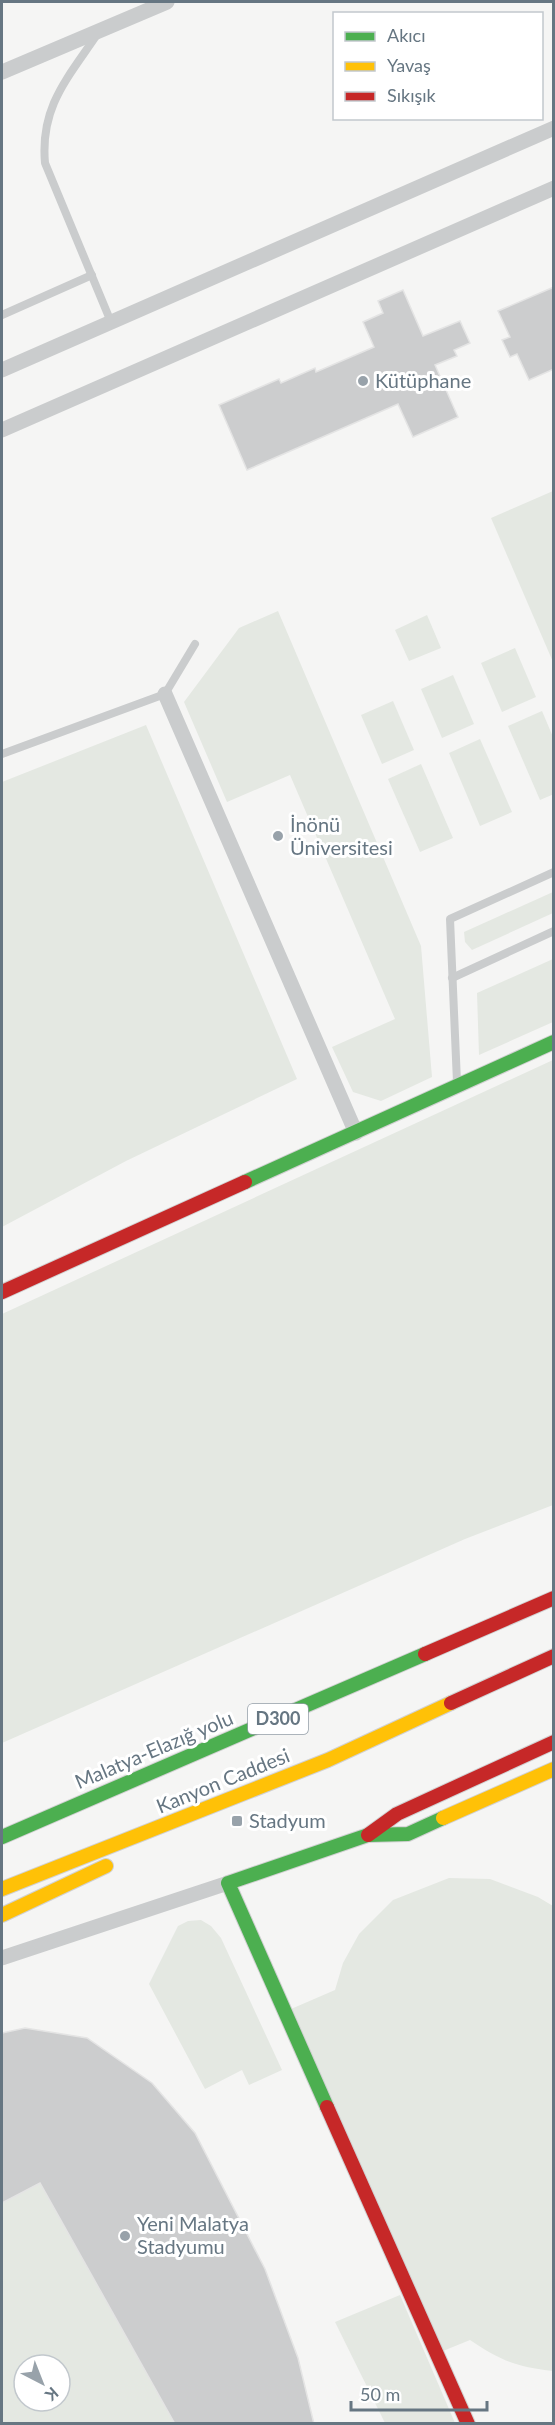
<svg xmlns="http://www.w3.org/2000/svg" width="555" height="2425" font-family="Lato,sans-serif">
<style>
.green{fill:#e4e8e2;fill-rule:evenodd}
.building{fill:#cccdce;stroke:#e4e4e4;stroke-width:1.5}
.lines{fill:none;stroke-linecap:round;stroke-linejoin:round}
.fast-casing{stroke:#d1d1d2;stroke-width:16}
.slow-casing{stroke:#d1d1d2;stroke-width:16}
.jam-casing{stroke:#d1d1d2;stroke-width:16}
.lane{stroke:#cacccd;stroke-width:8}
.street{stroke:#cacccd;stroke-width:15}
.fast{stroke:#4caf50;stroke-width:14}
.slow{stroke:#ffc107;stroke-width:14}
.jam{stroke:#c62828;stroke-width:14}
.poi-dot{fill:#98a2aa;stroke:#fff;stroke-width:2}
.labels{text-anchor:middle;stroke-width:6;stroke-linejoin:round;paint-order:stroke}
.shield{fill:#fff;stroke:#949fa8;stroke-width:1.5}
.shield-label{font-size:18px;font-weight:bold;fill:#667682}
.poi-label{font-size:20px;fill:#667682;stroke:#fff;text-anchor:start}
.street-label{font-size:20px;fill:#667682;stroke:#fff}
</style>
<rect width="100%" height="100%" fill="#f5f5f4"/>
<!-- green -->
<g class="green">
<polygon points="553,491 554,494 553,662 491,518"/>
<polygon points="278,611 421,946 432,1077 381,1101 353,1092 332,1047 395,1019 290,775 227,802 184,702 239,628"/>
<polygon points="427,615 441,648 409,661 395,630"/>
<polygon points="515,648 536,697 502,712 481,663"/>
<polygon points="453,675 474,724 442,738 421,689"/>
<polygon points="393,701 414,750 382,764 361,715"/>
<polygon points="542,711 553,737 554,794 540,800 508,726"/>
<polygon points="146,725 297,1079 126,1161 2,1227 2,782"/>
<polygon points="480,739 512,812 480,826 449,753"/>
<polygon points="421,764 453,838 420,852 388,779"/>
<polygon points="553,892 553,913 472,950 465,942 464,932"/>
<polygon points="553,959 553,1022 479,1055 477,993"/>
<polygon points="553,1060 553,1505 465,1539 2,1743 2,1314"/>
<path d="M449,1878L490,1879L538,1897L553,1906V2371C517,2367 501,2361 470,2340L443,2351L291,2009L335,1990L343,1963L359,1934L393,1900Z"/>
<polygon points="201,1920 211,1926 221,1938 282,2070 249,2085 242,2070 205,2089 149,1984 178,1926 188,1921"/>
<path d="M25,2028L87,2038L152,2083L195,2133L265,2269L298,2358L314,2423L2,2424V2033ZM24,2365H60V2401H24Z"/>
<polygon points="400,2295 455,2423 385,2423 335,2322"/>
</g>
<!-- building -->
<g class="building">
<polygon points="554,287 554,369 529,380 517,354 510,357 502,340 510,337 498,311"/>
<polygon points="403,290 423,336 460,321 470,343 454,350 457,356 435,365 458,417 413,437 398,404 247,470 219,405 279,379 281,383 315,368 316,372 374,347 363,322 383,313 378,301"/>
<polygon points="25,2028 87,2038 152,2083 195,2133 265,2269 298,2358 314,2424 175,2424 40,2183 2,2203 2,2033"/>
</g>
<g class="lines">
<defs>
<g id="fast">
<polyline points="245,1182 554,1042"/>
<polyline points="2,1837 425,1654"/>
<polyline points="327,2107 228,1883 368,1835 408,1834 443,1818"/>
</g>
<g id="slow">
<polyline points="443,1818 554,1769"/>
<polyline points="2,1889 328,1760 451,1703"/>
<polyline points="2,1915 106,1866"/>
</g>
<g id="jam">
<polyline points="2,1292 245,1182"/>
<polyline points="425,1654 554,1598"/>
<polyline points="451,1703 554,1656"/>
<polyline points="368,1835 397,1814 554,1742"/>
<polyline points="327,2107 468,2424"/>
</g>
</defs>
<!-- fast casing -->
<use href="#fast" class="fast-casing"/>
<!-- slow casing -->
<use href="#slow" class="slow-casing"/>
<!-- jam casing -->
<use href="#jam" class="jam-casing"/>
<!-- lane -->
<g class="lane">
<path d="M98,33C68,78 40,106 45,163L111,322"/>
<polyline points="2,315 92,275"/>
<polyline points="2,754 165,694 195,644"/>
<polyline points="452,978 554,931"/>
<polyline points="457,1082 450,919 554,872"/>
</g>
<!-- street -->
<g class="street">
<polyline points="2,72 167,2"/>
<polyline points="2,370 554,128"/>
<polyline points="2,430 554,188"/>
<polyline points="165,694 356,1133"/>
<polyline points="2,1958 228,1883"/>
</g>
<!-- fast -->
<use href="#fast" class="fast"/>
<!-- slow -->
<use href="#slow" class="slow"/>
<!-- jam -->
<use href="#jam" class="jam"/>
</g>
<!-- markers -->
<g class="poi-dot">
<circle cx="363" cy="381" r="6"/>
<circle cx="278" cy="836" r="6"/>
<rect x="231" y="1815" width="12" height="12" rx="3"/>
<circle cx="125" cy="2236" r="6"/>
</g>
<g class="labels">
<!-- shield labels -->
<rect class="shield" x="248" y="1704" width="60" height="30" rx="4.5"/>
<g class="shield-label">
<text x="278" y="1725">D300</text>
</g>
<!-- poi labels -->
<g class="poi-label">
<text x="375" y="388">Kütüphane</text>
<text x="290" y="832">İnönü<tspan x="290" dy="23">Üniversitesi</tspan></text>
<text x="249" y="1828">Stadyum</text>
<text x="137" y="2231">Yeni Malatya<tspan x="137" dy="23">Stadyumu</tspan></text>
</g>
<!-- street labels -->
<g class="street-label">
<text transform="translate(154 1750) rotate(-23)" y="7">Malatya-Elazığ yolu</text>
<text transform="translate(223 1781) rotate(-22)" y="7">Kanyon Caddesi</text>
</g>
</g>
<!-- border -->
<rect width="555" height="2425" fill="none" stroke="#667682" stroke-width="6"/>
<!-- legend -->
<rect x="333" y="12" width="210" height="108" fill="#ffffff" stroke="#c2c8cd" stroke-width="1.5"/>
<rect x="345" y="32" width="30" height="9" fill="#4caf50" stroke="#c2c8cd" stroke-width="1.5"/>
<text x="387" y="42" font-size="18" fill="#667682">Akıcı</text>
<rect x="345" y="62" width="30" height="9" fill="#ffc107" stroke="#c2c8cd" stroke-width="1.5"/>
<text x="387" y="72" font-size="18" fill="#667682">Yavaş</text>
<rect x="345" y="92" width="30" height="9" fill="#c62828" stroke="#c2c8cd" stroke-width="1.5"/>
<text x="387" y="102" font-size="18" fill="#667682">Sıkışık</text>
<!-- north arrow -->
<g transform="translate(42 2383) rotate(138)"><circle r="28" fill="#ffffff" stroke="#c2c8cd" stroke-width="1.5"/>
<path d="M0-4.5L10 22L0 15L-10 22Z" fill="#98a2aa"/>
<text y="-9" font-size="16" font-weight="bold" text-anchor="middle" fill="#667682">K</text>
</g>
<!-- scale -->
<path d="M351 2401v9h136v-9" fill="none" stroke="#667682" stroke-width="3"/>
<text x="360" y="2401" font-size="18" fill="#667682" stroke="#ffffff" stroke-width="4.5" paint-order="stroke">50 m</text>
</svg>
